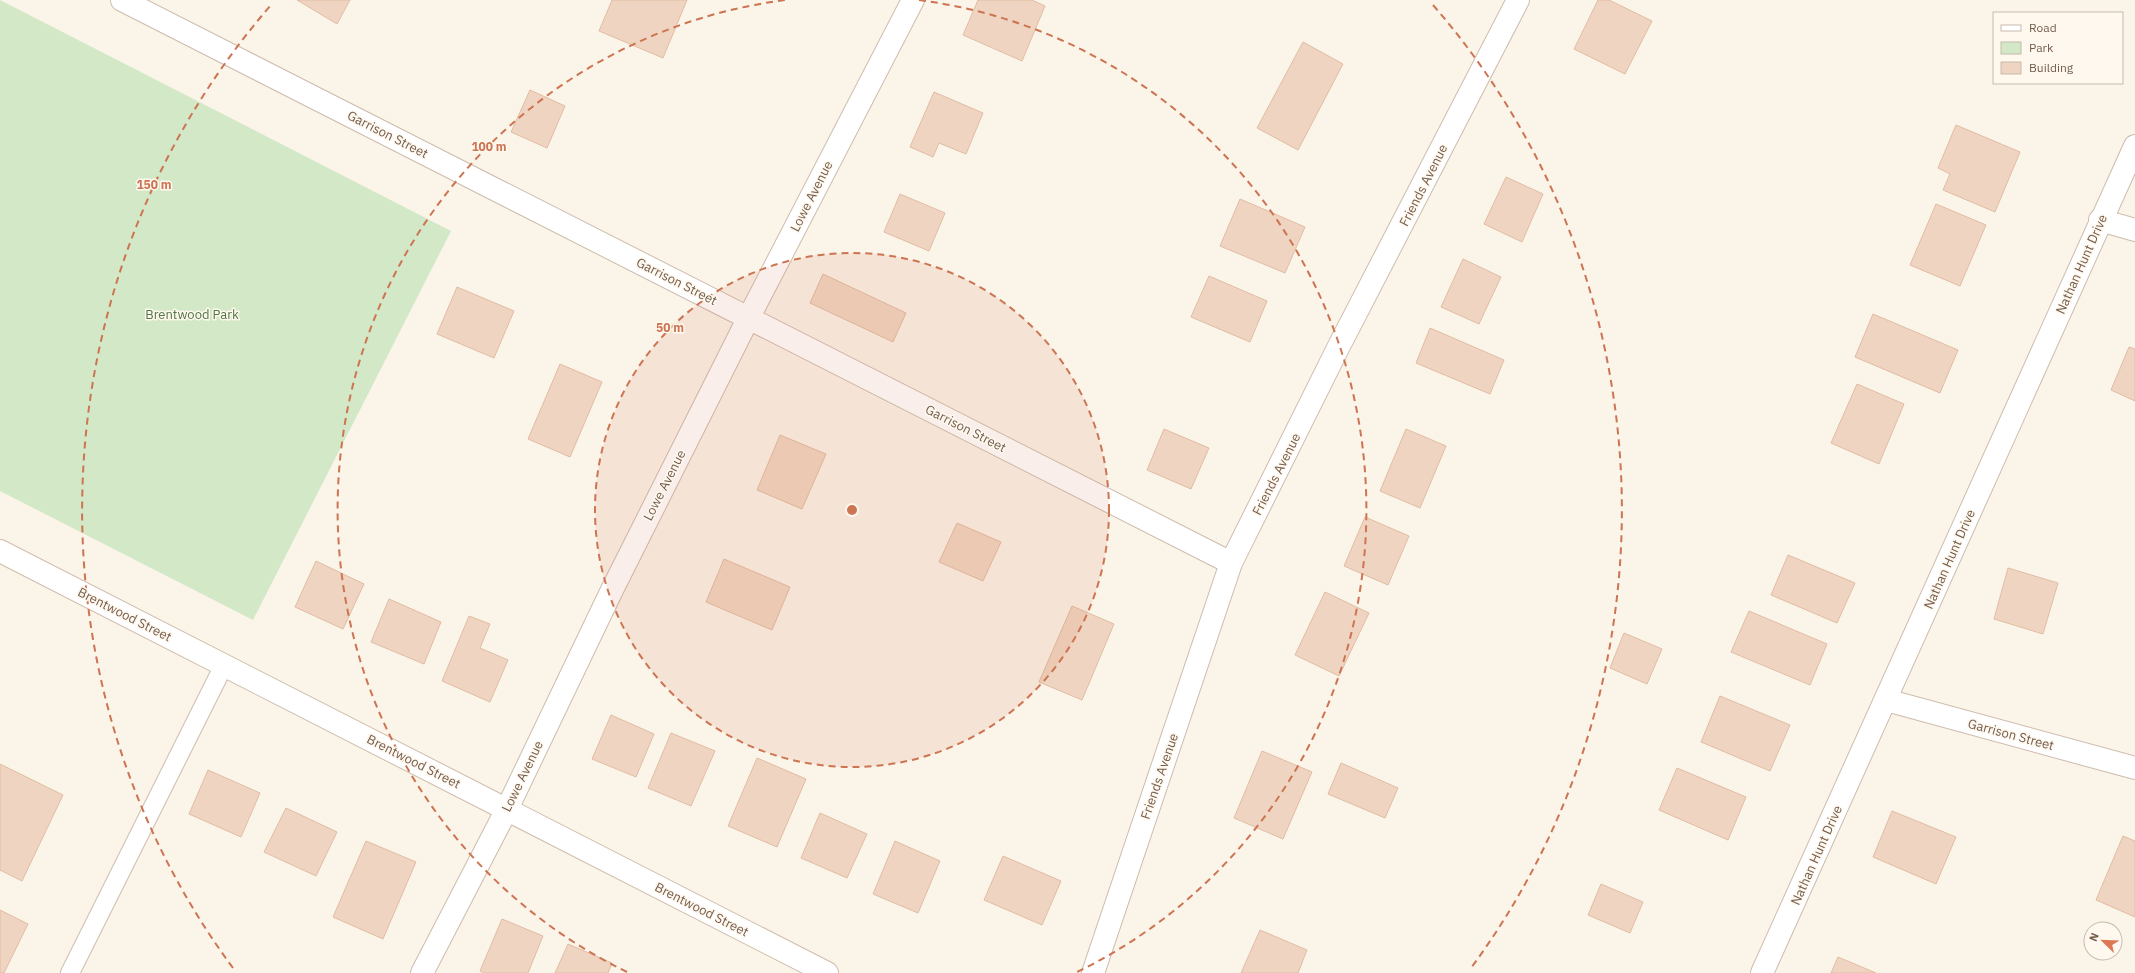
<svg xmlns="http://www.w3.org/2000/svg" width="2135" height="973" font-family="'IBM Plex Sans',sans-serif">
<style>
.green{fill:#d3e8c7}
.building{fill:#efd5c1;stroke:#e1bca2}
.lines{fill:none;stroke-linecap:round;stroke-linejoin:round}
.service-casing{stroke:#cdbcae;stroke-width:20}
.minor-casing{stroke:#cdbcae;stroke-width:24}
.secondary-casing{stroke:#cfbdac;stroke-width:24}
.service{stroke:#fff;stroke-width:18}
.minor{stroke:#fff;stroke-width:22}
.secondary{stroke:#fff;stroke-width:22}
.ring{fill:none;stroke:#cd7453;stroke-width:2;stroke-dasharray:7 5}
.labels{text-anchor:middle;stroke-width:3;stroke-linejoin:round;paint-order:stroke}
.street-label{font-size:13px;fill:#745c4d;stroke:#fef8ee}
.park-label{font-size:13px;fill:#537846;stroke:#fef8ee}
.centre{fill:#cd7453;stroke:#fef8ee;stroke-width:2}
.ring-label{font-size:12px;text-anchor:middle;font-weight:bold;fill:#cd7453;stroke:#fef8ee;stroke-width:3;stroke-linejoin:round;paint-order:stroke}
</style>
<rect width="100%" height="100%" fill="#fbf4e8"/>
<!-- green -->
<polygon class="green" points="0,0 451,231 253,620 0,491"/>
<!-- building -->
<g class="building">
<polygon points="297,0 350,0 337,24"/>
<polygon points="612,0 687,0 663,58 599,31"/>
<polygon points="978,0 1032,0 1045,6 1022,61 963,35"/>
<polygon points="1598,0 1609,0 1652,21 1625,74 1574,49"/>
<polygon points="1303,42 1343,64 1298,150 1257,128"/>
<polygon points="530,90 565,106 547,148 511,132"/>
<polygon points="934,92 983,113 966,154 939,143 933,157 910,147"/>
<polygon points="1956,125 2020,152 1995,212 1943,190 1950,174 1938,168"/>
<polygon points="1506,177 1543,194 1522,242 1484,224"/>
<polygon points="900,194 945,213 929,251 884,232"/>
<polygon points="1240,199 1305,227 1285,273 1220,246"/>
<polygon points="1936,204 1986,225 1960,286 1910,265"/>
<polygon points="1463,259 1501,277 1479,324 1441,307"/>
<polygon points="823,274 906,313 893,342 810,303"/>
<polygon points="1209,276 1267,301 1250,342 1191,317"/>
<polygon points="457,287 514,311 494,358 437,334"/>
<polygon points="1873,314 1958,350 1940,393 1855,357"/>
<polygon points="1430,328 1504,360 1490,394 1416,363"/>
<polygon points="2129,347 2135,349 2135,401 2111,390"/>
<polygon points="560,364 602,382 570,457 528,439"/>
<polygon points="1857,384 1904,404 1879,464 1831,443"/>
<polygon points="1164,429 1209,448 1191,489 1147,470"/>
<polygon points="1406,429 1446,446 1420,508 1380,491"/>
<polygon points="780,435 826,454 802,509 757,490"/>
<polygon points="1365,517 1409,536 1388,585 1344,566"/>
<polygon points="957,523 1001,542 983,581 939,562"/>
<polygon points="1788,555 1855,583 1837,623 1771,595"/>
<polygon points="724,559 790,587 772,630 706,602"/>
<polygon points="316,561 364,584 343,629 295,607"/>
<polygon points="2008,568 2058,583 2043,634 1994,619"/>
<polygon points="1325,592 1369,613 1339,676 1295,655"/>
<polygon points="389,599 441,622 424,664 371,642"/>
<polygon points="1072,606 1114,624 1082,700 1039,682"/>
<polygon points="1749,611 1827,644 1810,685 1731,652"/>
<polygon points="469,616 490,624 480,648 508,660 490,702 442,681"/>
<polygon points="1624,633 1662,649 1647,684 1610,668"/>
<polygon points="1720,696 1790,725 1770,771 1701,742"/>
<polygon points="611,715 654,734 636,777 592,759"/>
<polygon points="671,733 715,751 691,806 648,788"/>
<polygon points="1262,751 1312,772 1283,839 1234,818"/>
<polygon points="757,758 806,779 777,847 728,826"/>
<polygon points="1341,763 1398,788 1385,818 1328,794"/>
<polygon points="0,764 63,795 22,881 0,870"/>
<polygon points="1677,768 1746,797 1728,840 1659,810"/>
<polygon points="208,770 260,793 241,837 189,814"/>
<polygon points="286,808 337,832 316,876 264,852"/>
<polygon points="1892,811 1956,837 1936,884 1873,857"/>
<polygon points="820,813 867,834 847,878 801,858"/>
<polygon points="2123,836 2135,841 2135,917 2096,900"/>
<polygon points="366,841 416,862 383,939 333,917"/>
<polygon points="895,841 940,861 918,913 873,894"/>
<polygon points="1003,856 1061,881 1042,925 984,900"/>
<polygon points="1601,884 1643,902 1630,933 1588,915"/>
<polygon points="0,910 28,924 4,973 0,973"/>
<polygon points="502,919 543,936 528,973 484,973 480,971"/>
<polygon points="1260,930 1307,950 1298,973 1241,973"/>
<polygon points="568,944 612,963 608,973 555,973"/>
<polygon points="1838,957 1876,973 1831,973"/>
</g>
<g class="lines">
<defs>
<polyline id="service" points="70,973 224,665"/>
<g id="minor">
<polyline points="122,0 1231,563"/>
<polyline points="2100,220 2135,230"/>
<polyline points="1886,700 2135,768"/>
<polyline points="422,973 507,809 611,592 749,317 913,0"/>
<polyline points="1093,973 1231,563 1339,346 1518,0"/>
<polyline points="1762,973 2135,146"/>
</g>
<polyline id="secondary" points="0,551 827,973"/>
</defs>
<!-- service casing -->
<use href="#service" class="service-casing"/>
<!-- minor casing -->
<use href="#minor" class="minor-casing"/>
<!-- secondary casing -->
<use href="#secondary" class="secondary-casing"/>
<!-- service -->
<use href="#service" class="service"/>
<!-- minor -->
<use href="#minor" class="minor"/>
<!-- secondary -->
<use href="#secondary" class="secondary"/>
</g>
<!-- distance rings -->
<circle cx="852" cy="510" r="257" fill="#cd7453" fill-opacity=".12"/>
<g class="ring">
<circle cx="852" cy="510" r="257"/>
<path d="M627 972A514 514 0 0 1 785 0M919 0A514 514 0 0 1 1077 972"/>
<path d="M233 968A770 770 0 0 1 271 5M1433 5A770 770 0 0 1 1471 968"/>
</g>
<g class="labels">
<!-- street labels -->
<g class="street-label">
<text transform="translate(388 134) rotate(27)" y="5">Garrison Street</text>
<text transform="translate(1423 185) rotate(-63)" y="5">Friends Avenue</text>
<text transform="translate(811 196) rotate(-63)" y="5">Lowe Avenue</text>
<text transform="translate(2081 264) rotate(-66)" y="5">Nathan Hunt Drive</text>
<text transform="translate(677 281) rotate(27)" y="5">Garrison Street</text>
<text transform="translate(966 428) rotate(27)" y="5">Garrison Street</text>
<text transform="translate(1276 474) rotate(-63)" y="5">Friends Avenue</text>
<text transform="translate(664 485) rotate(-63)" y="5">Lowe Avenue</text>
<text transform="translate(1949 559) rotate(-66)" y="5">Nathan Hunt Drive</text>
<text transform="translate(125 614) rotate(27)" y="5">Brentwood Street</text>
<text transform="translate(2011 734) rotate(15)" y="5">Garrison Street</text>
<text transform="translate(414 761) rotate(27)" y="5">Brentwood Street</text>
<text transform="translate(522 776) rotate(-64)" y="5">Lowe Avenue</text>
<text transform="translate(1159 776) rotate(-71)" y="5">Friends Avenue</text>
<text transform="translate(1816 855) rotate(-66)" y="5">Nathan Hunt Drive</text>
<text transform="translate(702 909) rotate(27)" y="5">Brentwood Street</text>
</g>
<!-- park labels -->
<g class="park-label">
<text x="192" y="319">Brentwood Park</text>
</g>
</g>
<circle cx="852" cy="510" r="6" class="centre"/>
<g class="ring-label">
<text x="489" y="151">100 m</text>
<text x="154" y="189">150 m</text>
<text x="670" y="332">50 m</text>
</g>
<!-- legend -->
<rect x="1993" y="12" width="130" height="72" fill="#fef8ee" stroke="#c7baae"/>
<rect x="2001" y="25" width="20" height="6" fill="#ffffff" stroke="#c7baae"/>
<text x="2029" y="32" font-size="12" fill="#745c4d">Road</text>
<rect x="2001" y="42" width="20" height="12" fill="#d3e8c7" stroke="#c7baae"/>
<text x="2029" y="52" font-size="12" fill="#745c4d">Park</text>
<rect x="2001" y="62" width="20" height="12" fill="#efd5c1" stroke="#c7baae"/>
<text x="2029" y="72" font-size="12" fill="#745c4d">Building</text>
<!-- north arrow -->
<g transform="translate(2103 941) rotate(293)"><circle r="19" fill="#fef8ee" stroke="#c7baae"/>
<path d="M0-3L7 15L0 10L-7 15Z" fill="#dd7854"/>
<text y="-6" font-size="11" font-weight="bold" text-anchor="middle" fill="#745c4d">N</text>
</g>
</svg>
